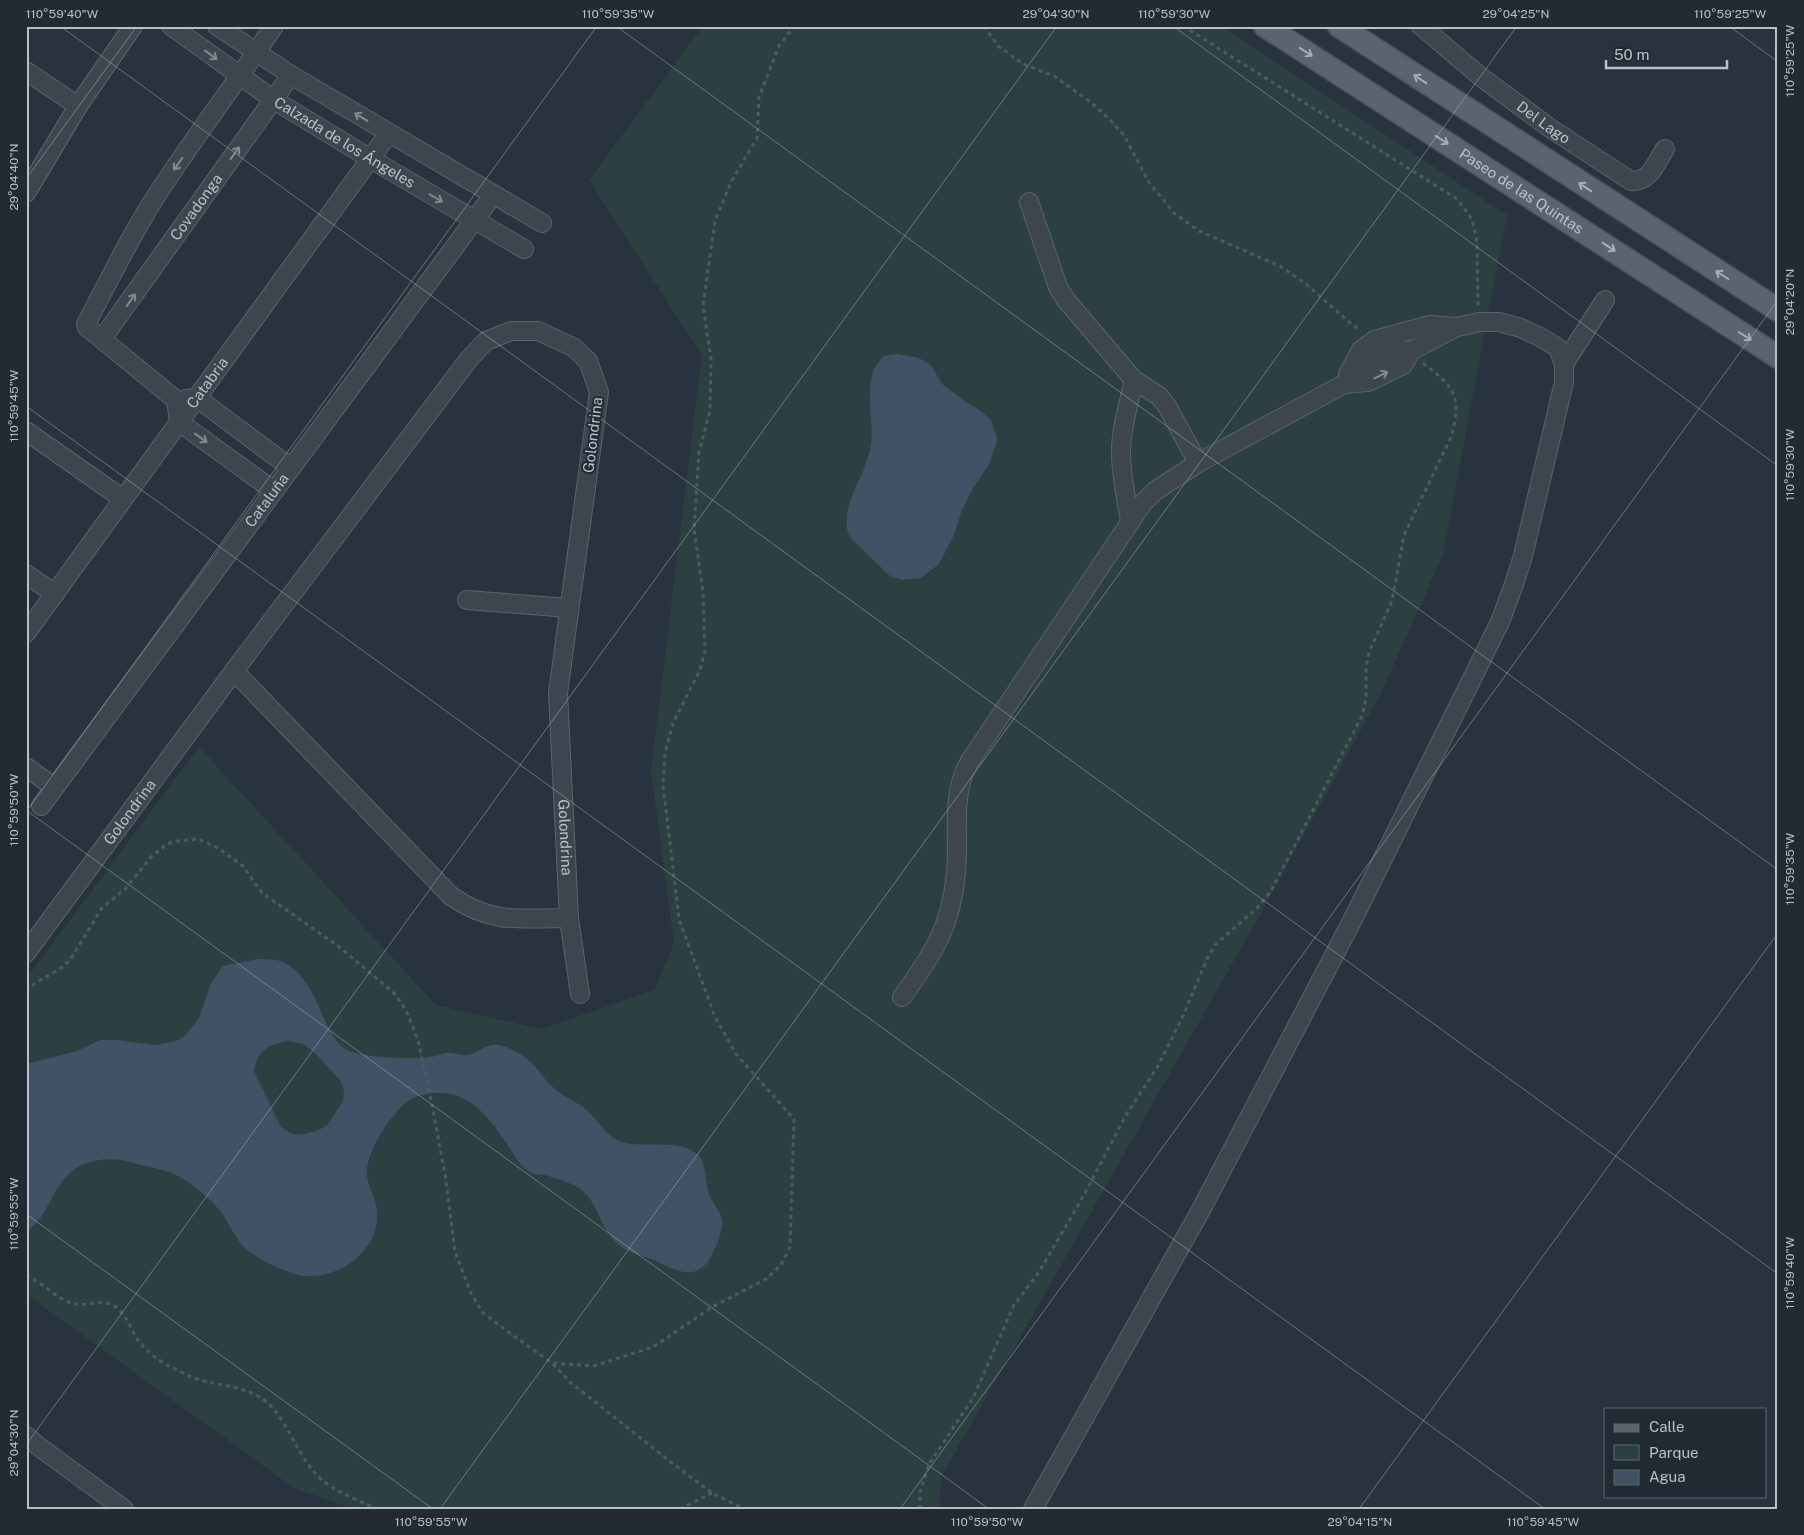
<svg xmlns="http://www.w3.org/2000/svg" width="1804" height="1535" font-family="'Public Sans',sans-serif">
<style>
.green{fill:#2c4041}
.water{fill:#415166;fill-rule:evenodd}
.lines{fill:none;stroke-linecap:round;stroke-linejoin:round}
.minor-casing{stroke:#5b636c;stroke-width:20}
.major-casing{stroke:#464e58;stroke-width:25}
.path{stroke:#4b5d5f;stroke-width:3;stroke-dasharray:4 4;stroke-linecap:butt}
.minor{stroke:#3d454f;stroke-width:18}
.major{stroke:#5b646e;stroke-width:22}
.oneway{stroke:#a6aeb7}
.oneway2{stroke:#818992}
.ticks{fill:none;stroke:#b9c0c9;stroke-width:1;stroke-opacity:0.45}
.labels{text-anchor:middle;stroke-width:4;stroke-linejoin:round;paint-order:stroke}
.street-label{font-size:15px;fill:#b9c0c9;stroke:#222a34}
.neatline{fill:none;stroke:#b9c0c9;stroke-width:2}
.ticks-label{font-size:12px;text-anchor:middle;fill:#b9c0c9}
</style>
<rect width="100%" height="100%" fill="#29333f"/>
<!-- green -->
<polygon class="green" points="703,26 1221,26 1507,215 1443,555 1380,695 1266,904 941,1477 939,1509 354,1509 294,1488 26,1294 26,979 199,747 436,1005 541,1029 655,990 674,943 651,771 702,354 690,337 589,180"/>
<!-- water -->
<g class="water">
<path d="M897,354L919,358L931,365L942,384L966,402L978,409L990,419L996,433L997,441L989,464L972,490L961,513L954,535L939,564L921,578L905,580L891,577L850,538C837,508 864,479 870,450C875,426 866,400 872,376C873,369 879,362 883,356Z"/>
<path d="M259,959C267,959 276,959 283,962C308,974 317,1004 328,1027C333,1037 339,1046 349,1051C362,1057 415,1060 429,1057C435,1057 440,1054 445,1053C453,1052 461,1056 469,1055C480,1052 486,1043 499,1045C510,1047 526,1057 534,1065C541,1073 546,1082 555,1089C565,1098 578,1102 588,1111C597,1120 605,1134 617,1140C638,1150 677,1138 696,1153C707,1162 705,1178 708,1190C710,1201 719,1209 722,1219C724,1230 713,1255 706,1264C703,1267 696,1272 692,1272C679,1274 666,1265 654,1260C647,1257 638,1256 631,1252C624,1249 617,1244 612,1238C600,1224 597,1203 582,1190C577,1185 552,1177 545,1175C537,1174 536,1176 529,1171C520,1166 514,1155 509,1147C494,1125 478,1100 450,1094C439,1092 421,1093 411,1099C393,1110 365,1153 367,1174C367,1187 377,1199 377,1213C379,1249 342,1278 307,1276C289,1275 254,1258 242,1245C232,1233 226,1216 215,1205C207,1196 187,1180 176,1175C165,1170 150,1167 137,1164C118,1158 101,1157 82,1165C51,1179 51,1218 26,1231V1064L77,1051L100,1040H116L156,1045L176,1041L186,1035L199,1018L211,983L223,966ZM288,1041L303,1044L315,1053L340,1080L344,1090L343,1101L328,1124L319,1130L301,1135L290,1133L281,1127L254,1071C258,1049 268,1045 288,1041Z"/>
</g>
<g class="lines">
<defs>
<g id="minor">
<path id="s1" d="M171,26L274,100L371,159L524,249"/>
<polyline points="217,26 291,75 542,223"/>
<path id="s2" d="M1421,26L1481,77L1550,128L1631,181C1650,182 1656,163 1665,149"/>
<polyline points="26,71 78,106"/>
<polyline points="26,193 78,106 133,26"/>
<polyline points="1029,202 1058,287 1066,300 1134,380 1159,396 1167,406 1198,463"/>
<path id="s3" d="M102,339L291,75"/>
<polyline points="1564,364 1605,300"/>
<polyline points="1348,374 1361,350 1375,340 1430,325 1457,327"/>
<polyline points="186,399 197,398 291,468"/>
<polyline points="26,431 123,499"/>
<path d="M274,491L179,422L176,400L87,327L86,324C110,279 132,232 160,190C197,134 237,81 274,26"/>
<path d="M1130,521C1126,498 1121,475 1121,452C1121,428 1129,403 1134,380"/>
<polyline points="26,574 55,594"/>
<polyline points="467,600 569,608"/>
<path id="s4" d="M26,633L389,133"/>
<path d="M234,671L451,896C492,925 522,918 569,918"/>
<polyline points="26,767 54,787"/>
<path id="s5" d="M41,806L493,195"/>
<path id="s6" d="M26,953L234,671L469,359L486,341L511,331H538L573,347L588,361L599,392L558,693L569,918L580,994"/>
<path d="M902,997C933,954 951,928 956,873C959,843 953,808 962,779C963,773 967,767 970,761L1143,503L1155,491L1198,463L1344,384L1359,367L1378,358L1395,350L1411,351"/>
<polyline points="26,1436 38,1446 124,1509"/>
<polyline points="1033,1509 1202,1208 1354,917 1500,622 1514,584 1523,556 1564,382 1564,364 1558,348 1542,338 1521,328 1499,322 1479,322 1457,327 1411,351 1403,365 1368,382 1344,384"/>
</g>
<g id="major">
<path id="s7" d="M1265,26L1778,357"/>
<polyline points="1339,26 1778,310"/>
</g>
</defs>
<!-- minor casing -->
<use href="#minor" class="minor-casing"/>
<!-- major casing -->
<use href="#major" class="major-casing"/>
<!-- path -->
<g class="path">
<polyline points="984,26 998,46 1023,64 1054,76 1092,103 1111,121 1124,135 1148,181 1174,213 1199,231 1280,266 1306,284 1349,322 1361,331"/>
<polyline points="1183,26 1457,199 1472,219 1477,242 1478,306"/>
<path d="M26,991C39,978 58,973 70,960L102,908L125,889L151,857L167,844L177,841L198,839L218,848L243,866L262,893L338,946L394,993L406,1010L418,1040L432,1105L445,1174L455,1252L471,1293L482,1312L507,1331L552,1363L594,1366L653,1347L712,1307L766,1279L781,1265L790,1247L794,1119L736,1054L715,1017L679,919L663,785L665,753L673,723L700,670L705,651L703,592L694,529L699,452L710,411L711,359L703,306L715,221L731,182L757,138L759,97L779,46L794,26"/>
<path d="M26,1276C44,1282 57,1301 76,1304C90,1306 103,1298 116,1307C126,1315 131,1329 137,1339C145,1350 157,1360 169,1366C178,1370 187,1376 197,1379C221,1387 247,1385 268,1403C279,1413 290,1434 297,1447C304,1458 311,1470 320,1478C335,1492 358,1500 377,1509"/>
<polyline points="553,1364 570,1382 672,1463 712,1493 744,1509"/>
<polyline points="680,1509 712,1493"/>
<path d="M920,1509V1492L929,1464L973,1398L1014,1305L1039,1272L1084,1195L1126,1115L1158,1066L1183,1016L1207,959L1215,945L1258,907L1271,891L1363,714L1366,697V668L1369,652L1392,601L1404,535L1452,435C1461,394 1455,388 1423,363"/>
</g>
<!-- minor -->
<use href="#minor" class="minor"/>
<!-- major -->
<use href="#major" class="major"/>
</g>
<!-- one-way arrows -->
<defs><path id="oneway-shaft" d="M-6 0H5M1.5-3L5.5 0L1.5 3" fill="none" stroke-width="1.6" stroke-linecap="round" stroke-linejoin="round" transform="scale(1.25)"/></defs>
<g class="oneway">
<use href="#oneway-shaft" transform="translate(1306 52) rotate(33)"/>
<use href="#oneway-shaft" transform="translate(1420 79) rotate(-147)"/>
<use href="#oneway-shaft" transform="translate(1442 140) rotate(33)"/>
<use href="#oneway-shaft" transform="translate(1585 187) rotate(-147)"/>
<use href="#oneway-shaft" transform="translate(1609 247) rotate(33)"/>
<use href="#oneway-shaft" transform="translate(1722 275) rotate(-148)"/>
<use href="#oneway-shaft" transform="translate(1745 336) rotate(32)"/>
</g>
<g class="oneway2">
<use href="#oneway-shaft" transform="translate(211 55) rotate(36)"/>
<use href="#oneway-shaft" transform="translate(361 117) rotate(-149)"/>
<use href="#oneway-shaft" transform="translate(235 153) rotate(-54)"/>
<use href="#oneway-shaft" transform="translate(178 164) rotate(125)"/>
<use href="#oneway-shaft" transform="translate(436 198) rotate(30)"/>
<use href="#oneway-shaft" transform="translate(131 300) rotate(-54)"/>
<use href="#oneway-shaft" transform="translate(1381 375) rotate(-26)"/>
<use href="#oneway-shaft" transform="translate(201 438) rotate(36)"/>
</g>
<!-- ticks -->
<path class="ticks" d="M60,26L1778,1274M616,26L1778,870M1173,26L1778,466M1729,26L1778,62M26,179L137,26M26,406L1545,1509M26,810L989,1509M26,812L597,26M26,1214L433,1509M26,1445L1057,26M440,1509L1517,26M900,1509L1778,300M1359,1509L1778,933"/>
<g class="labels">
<!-- street labels -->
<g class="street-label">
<text dy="5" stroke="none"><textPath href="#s2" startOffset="156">Del Lago</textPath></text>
<text dy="5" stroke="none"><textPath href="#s1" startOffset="209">Calzada de los Ángeles</textPath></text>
<text dy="5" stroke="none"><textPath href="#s7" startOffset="305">Paseo de las Quintas</textPath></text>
<text dy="5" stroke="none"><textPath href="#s3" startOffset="162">Covadonga</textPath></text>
<text dy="5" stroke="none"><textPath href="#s4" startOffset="309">Catabria</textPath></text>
<text transform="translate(593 435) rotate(-83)" y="5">Golondrina</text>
<text dy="5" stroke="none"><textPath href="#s5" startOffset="380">Cataluña</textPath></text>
<text dy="5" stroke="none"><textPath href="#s6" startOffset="175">Golondrina</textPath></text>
<text dy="5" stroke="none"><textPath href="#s6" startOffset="1360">Golondrina</textPath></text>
</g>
</g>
<!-- border -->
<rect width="1804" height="1535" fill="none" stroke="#222a34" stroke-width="55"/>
<!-- legend -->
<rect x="1604" y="1408" width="162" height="90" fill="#222a34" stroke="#5e6670"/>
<rect x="1614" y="1424" width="25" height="8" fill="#5b646e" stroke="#5e6670"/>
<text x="1649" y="1432" font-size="15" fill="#b9c0c9">Calle</text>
<rect x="1614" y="1445" width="25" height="15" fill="#2c4041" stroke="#5e6670"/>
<text x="1649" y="1458" font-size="15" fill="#b9c0c9">Parque</text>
<rect x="1614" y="1470" width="25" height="15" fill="#415166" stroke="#5e6670"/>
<text x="1649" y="1482" font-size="15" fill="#b9c0c9">Agua</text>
<!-- scale -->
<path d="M1606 60v8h121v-8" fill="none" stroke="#b9c0c9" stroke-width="2.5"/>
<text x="1614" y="60" font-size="15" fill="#b9c0c9" stroke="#222a34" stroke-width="4" paint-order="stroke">50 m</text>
<rect x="28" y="28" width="1748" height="1480" class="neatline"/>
<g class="ticks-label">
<text x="62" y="18">110°59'40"W</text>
<text x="618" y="18">110°59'35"W</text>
<text x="1056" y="18">29°04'30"N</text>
<text x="1174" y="18">110°59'30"W</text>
<text x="1516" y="18">29°04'25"N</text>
<text x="1730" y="18">110°59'25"W</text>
<text transform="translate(1790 61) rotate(-90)" y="4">110°59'25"W</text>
<text transform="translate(14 177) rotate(-90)" y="4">29°04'40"N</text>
<text transform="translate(1790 302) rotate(-90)" y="4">29°04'20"N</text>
<text transform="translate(14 406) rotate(-90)" y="4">110°59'45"W</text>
<text transform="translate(1790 465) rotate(-90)" y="4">110°59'30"W</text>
<text transform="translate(14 810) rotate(-90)" y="4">110°59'50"W</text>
<text transform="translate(1790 869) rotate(-90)" y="4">110°59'35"W</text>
<text transform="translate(14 1214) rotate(-90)" y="4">110°59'55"W</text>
<text transform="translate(1790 1273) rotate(-90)" y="4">110°59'40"W</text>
<text transform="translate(14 1443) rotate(-90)" y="4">29°04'30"N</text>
<text x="431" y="1526">110°59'55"W</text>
<text x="987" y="1526">110°59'50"W</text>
<text x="1360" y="1526">29°04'15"N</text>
<text x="1543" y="1526">110°59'45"W</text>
</g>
</svg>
